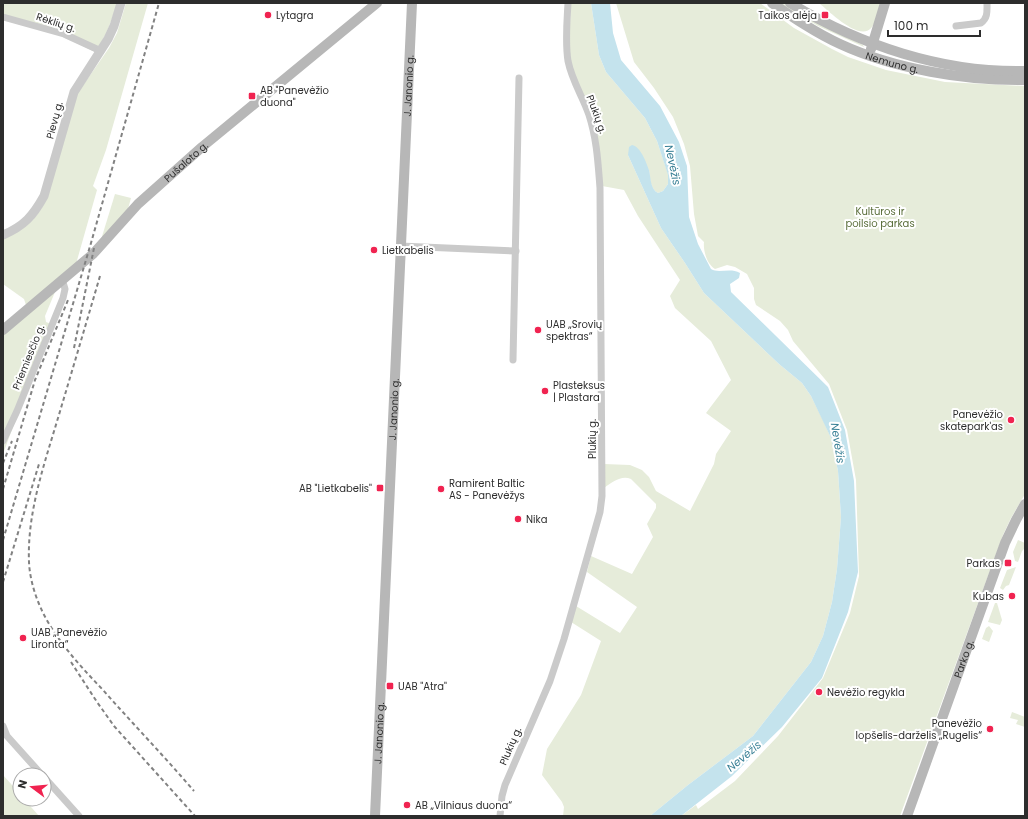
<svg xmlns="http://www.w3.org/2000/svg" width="1028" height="819" font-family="Poppins,sans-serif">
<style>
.green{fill:#e6ecda}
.water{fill:#c4e3ed}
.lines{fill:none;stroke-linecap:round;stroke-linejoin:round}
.minor{stroke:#cacaca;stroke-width:7}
.tertiary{stroke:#cacaca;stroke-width:9}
.secondary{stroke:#b7b7b7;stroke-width:10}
.rail{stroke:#828282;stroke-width:2;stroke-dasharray:4 3;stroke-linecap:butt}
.poi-dot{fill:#f02350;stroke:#fff;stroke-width:1.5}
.labels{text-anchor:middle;stroke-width:4;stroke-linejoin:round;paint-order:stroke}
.poi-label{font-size:10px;fill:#2d2d2d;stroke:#fff;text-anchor:start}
.street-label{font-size:10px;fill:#2d2d2d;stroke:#fff}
.park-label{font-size:10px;fill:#586c38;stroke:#fff}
.water-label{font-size:11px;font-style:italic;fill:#367e94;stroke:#fff}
</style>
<rect width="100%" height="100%" fill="#fff"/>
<!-- green -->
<g class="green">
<path d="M3,3H117C111,22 107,35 95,52L60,35L3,20Z"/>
<path d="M126,3H148L106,150L93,186L97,190L76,264L26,305L24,299L3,284V239C27,227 35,222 47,198L77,94L109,48L117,33Z"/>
<path d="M571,3H591L599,55L606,72L645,118L657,141L668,174V184L663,191L658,193C650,189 650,178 649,170L628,155L661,228L685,263L704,293L779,364L802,383L811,396L823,420L831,438L838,471L841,517L837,569L832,602L823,636L811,662L753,736L688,785L650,816H563L564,807L562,802L542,775L547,749L581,695L601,641L571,622L576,606L620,633L637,607L587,572L591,556L632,574L653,537L647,524L656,508V504L631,479C621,475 613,482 604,488V464L630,465L642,470L649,477L656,491L690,511L714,464L716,454L731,431L706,413L731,380L711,341L675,308L670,296L680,280L638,216L624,190L602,186L598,139L575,79L570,60L569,46Z"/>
<path d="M616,3H760L794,28L832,49L848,57L886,70L945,82L1025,86V494L1011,518L1003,535L900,816H681L696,805L698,809L735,781L778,736L823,678L850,613L859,576L856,480L847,430L829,384L793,341L788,330L780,321L756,305L754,299V288L747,274L735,267L727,265L715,269C707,264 703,251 704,242L698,236L694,214L690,166L684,144L673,117L654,88L634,62Z"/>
<polygon points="779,3 782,3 831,30 863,45 864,47 818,26"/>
<path d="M819,3H880C878,11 877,21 872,27C860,43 829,11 819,3Z"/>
<polygon points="115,194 131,198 128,209 100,243"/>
<polygon points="55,292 45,316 46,322 54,325 20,408 3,454 3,335"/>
<polygon points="1018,540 1025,543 1025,548 1022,551 1018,562 1015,561 1013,552"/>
<polygon points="1016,567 1009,585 1006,586 1003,590 1000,588 1007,570"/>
<polygon points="995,603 997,603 1002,620 1000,625 988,622"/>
<polygon points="989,626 993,631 989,642 982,639 986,628"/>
<polygon points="1012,712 1025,717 1025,727 1016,724 1018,720 1010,718"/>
<polygon points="3,775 20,794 20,799 24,799 39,816 3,816"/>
</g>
<!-- water -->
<path class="water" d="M591,3H610L613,33L621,60L660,106L679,142L687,166L689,217L698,244L711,269C719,274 730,267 740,273L739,278L730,284L731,292L828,387L845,430L854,481L858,572L848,612L822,678L782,727L732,776L681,816H650L688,785L753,736L811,662L823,636L832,602L837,569L841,517L838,471L831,438L811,396L802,383L779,364L704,293L685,263L661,228L628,155L629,147L632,145C641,147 646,162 649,170C651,178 650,189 658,193L663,191L668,184V175L657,141L645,118L606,72L599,55Z"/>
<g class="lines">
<!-- minor -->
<g class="minor">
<polyline points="3,17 64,34 101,51"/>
<path d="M956,26L981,23C988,18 987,11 987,3"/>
<polyline points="400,246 516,251"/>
<polyline points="513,360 519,78"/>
<polyline points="3,441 17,411 63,298 65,289 62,279"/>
<polyline points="3,726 7,736 42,775"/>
<polyline points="44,777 79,816"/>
<path d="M500,816L502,796L505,785L550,681L564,639L600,512L602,496L600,188C598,163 597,140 589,115C583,97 572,81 568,61C565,42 567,22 568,3"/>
</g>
<!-- tertiary -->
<path class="tertiary" d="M3,235C24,226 33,216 44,196L74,92L108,39L114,26L121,3"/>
<!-- secondary -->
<g class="secondary">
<path id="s1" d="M772,3C794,18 816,33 840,44C894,69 966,81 1025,80"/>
<path d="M790,3C860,45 942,73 1025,71"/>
<polyline points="871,49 885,3"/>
<path id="s2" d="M3,330L93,254L138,204L202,147L377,3"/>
<path id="s3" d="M375,816L412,3"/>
<path id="s4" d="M907,816L1005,543L1016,520L1025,504"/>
</g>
<!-- rail -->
<g class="rail">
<path d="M100,276C86,324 72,371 58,418C44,465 27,513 29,562C30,585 40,611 53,630C67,652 85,671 103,690C133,724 164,756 194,791"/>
<polyline points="74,348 94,248"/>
<polyline points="3,463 12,441"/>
<polyline points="3,489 35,380 68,300"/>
<polyline points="3,540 91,243 159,3"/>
<polyline points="3,582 39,464"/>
<polyline points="71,662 97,702 114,726 195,816"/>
</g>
</g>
<!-- markers -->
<g class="poi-dot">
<circle cx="268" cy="15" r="4"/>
<rect x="821" y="11" width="8" height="8" rx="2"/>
<rect x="248" y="92" width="8" height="8" rx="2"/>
<circle cx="374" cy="250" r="4"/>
<circle cx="538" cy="330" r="4"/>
<circle cx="545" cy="391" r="4"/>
<circle cx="1011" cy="420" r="4"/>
<rect x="376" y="484" width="8" height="8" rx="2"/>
<circle cx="441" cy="489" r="4"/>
<circle cx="518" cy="519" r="4"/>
<rect x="1004" y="559" width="8" height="8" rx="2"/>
<circle cx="1012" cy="596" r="4"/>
<circle cx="23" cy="638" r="4"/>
<rect x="386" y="682" width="8" height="8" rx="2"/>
<circle cx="819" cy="692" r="4"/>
<circle cx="990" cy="729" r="4"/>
<circle cx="407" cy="805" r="4"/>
</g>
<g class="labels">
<!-- poi labels -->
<g class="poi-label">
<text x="276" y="19">Lytagra</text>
<text x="817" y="19" text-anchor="end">Taikos alėja</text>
<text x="260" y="94">AB "Panevėžio<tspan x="260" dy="12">duona"</tspan></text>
<text x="382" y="254">Lietkabelis</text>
<text x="546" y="328">UAB „Srovių<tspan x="546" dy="12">spektras“</tspan></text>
<text x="553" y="389">Plasteksus<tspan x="553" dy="12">| Plastara</tspan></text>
<text x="1003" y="418" text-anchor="end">Panevėžio<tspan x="1003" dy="12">skatepark'as</tspan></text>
<text x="449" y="487">Ramirent Baltic<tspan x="449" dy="12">AS - Panevėžys</tspan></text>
<text x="372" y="492" text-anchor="end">AB "Lietkabelis"</text>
<text x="526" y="523">Nika</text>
<text x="1000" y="567" text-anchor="end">Parkas</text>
<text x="1004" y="600" text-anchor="end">Kubas</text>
<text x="31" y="636">UAB „Panevėžio<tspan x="31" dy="12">Lironta“</tspan></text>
<text x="398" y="690">UAB "Atra"</text>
<text x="827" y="696">Nevėžio regykla</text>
<text x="982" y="727" text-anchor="end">Panevėžio<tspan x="982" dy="12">lopšelis-darželis „Rugelis“</tspan></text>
<text x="415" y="809">AB „Vilniaus duona“</text>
</g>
<!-- street labels -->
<g class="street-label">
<text transform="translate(56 22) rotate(18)" y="4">Rėklių g.</text>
<text dy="4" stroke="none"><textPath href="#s1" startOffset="135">Nemuno g.</textPath></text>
<text dy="4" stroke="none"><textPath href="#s3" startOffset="731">J. Janonio g.</textPath></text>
<text transform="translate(597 114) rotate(70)" y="4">Plukių g.</text>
<text transform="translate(54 120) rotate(-75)" y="4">Pievų g.</text>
<text dy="4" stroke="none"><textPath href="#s2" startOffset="249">Pušaloto g.</textPath></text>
<text transform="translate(28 357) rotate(-68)" y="4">Priemiesčio g.</text>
<text dy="4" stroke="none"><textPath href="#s3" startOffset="407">J. Janonio g.</textPath></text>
<text transform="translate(592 439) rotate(-90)" y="4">Plukių g.</text>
<text dy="4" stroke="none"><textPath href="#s4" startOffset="167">Parko g.</textPath></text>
<text dy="4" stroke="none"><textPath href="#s3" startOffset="83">J. Janonio g.</textPath></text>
<text transform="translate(510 746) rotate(-67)" y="4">Plukių g.</text>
</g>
<!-- park labels -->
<g class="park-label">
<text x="880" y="215">Kultūros ir<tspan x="880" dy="12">poilsio parkas</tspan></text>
</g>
<!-- water labels -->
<g class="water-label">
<text transform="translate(673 165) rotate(78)" y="4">Nevėžis</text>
<text transform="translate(838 443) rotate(81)" y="4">Nevėžis</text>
<text transform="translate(744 756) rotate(-40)" y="4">Nevėžis</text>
</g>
</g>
<!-- border -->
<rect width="1028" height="819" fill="none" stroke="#2d2d2d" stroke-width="8"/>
<!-- north arrow -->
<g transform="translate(32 787) rotate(286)"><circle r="19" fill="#ffffff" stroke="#ababab"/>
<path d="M0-3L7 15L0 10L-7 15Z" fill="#f02350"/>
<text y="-6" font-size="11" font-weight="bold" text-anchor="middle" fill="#2d2d2d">N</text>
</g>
<!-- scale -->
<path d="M888 30v6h92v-6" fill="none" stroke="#2d2d2d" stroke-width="2"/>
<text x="894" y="30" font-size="12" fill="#2d2d2d" stroke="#ffffff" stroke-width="3" paint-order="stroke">100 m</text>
</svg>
